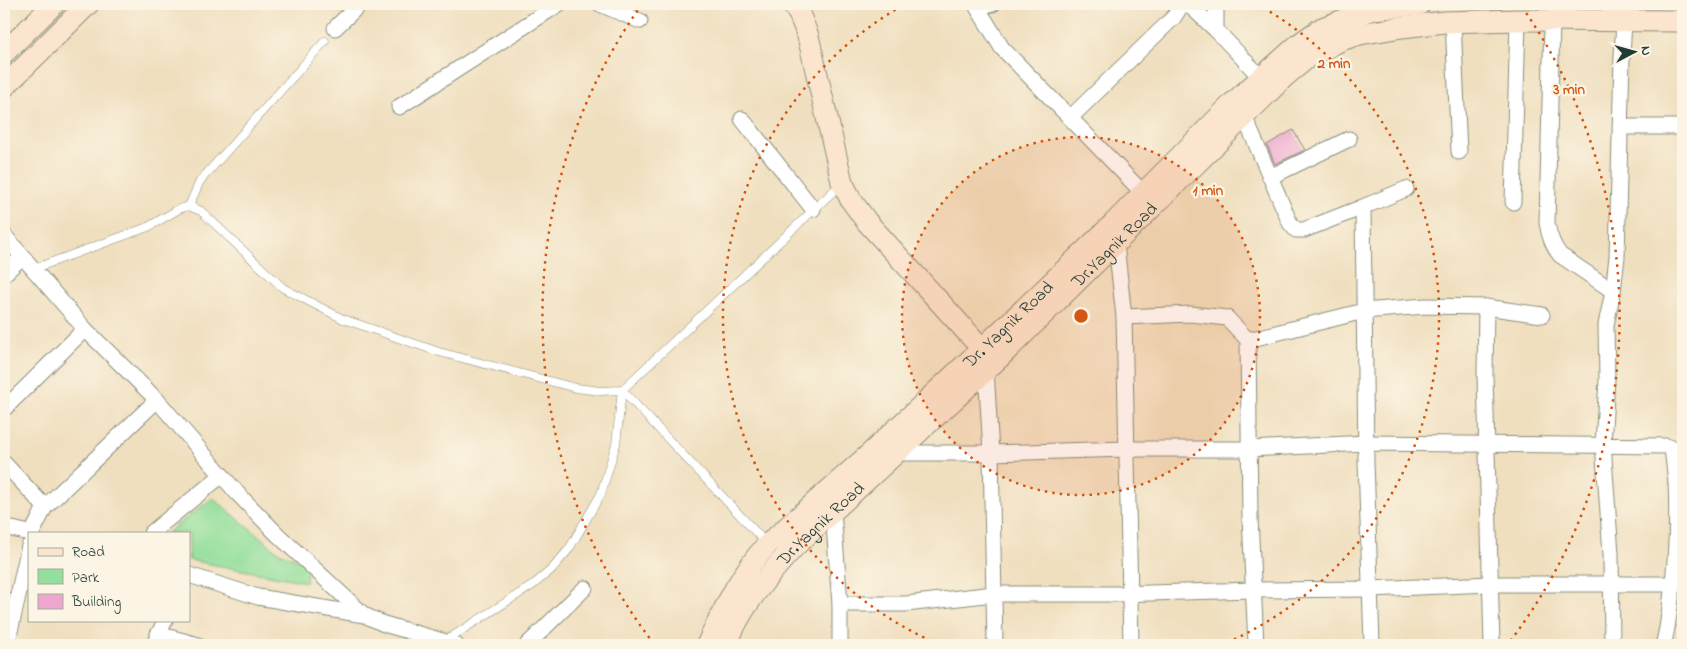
<svg xmlns="http://www.w3.org/2000/svg" width="1687" height="649" font-family="'Indie Flower',sans-serif">
<style>
.green{fill:#93df9b;stroke:#598e68}
.building{fill:#eea6cf}
.lines{fill:none;stroke-linecap:round;stroke-linejoin:round}
.lane-casing{stroke:#888e7a;stroke-width:9}
.street-casing{stroke:#888e7a;stroke-width:17}
.secondary-casing{stroke:#888e7a;stroke-width:23}
.lane{stroke:#fff;stroke-width:8}
.street{stroke:#fff;stroke-width:15}
.secondary{stroke:#fbe5cf;stroke-width:21}
.ring{fill:none;stroke:#d45610;stroke-width:2.5;stroke-dasharray:2.5 5}
.labels{text-anchor:middle;stroke-width:4.5;stroke-linejoin:round;paint-order:stroke}
.street-label{font-size:18px;fill:#1f3d34;stroke:#fcf5e5}
.centre{fill:#d45610;stroke:#fcf5e5;stroke-width:2.5}
.ring-label{font-size:15px;text-anchor:middle;font-weight:bold;fill:#d45610;stroke:#fcf5e5;stroke-width:4.5;stroke-linejoin:round;paint-order:stroke}
</style>
<rect width="100%" height="100%" fill="#fcf5e5"/>
<filter id="ink" filterUnits="userSpaceOnUse"><feTurbulence type="fractalNoise" baseFrequency=".02" numOctaves="2"/><feDisplacementMap in="SourceGraphic" scale="10" xChannelSelector="R" yChannelSelector="G"/><feConvolveMatrix kernelMatrix="1 2 1 2 8 2 1 2 1" color-interpolation-filters="sRGB"/></filter>
<filter id="wash" filterUnits="userSpaceOnUse"><feTurbulence type="fractalNoise" baseFrequency=".0096" numOctaves="4" result="noise"/><feDisplacementMap in="SourceGraphic" scale="20" xChannelSelector="R" yChannelSelector="G"/><feGaussianBlur stdDeviation="1.12" result="paint"/><feColorMatrix in="noise" values="0 0 0 0 0 0 0 0 0 0 0 0 0 0 0 0 0 1.4 0 .05"/><feComposite in="paint" operator="in"/></filter>
<g filter="url(#wash)">
<rect width="100%" height="100%" fill="#f0dfbf"/>
<!-- green -->
<polygon class="green" points="213,498 277,551 307,564 306,582 189,560 189,533 167,533"/>
<g id="blocks">
<!-- building -->
<polygon class="building" points="1293,130 1305,150 1275,164 1267,145"/>
</g>
</g>
<g filter="url(#ink)">
<use href="#blocks" fill-opacity="0" stroke="#888e7a" stroke-width="1"/>
<g class="lines">
<defs>
<g id="lane">
<polyline points="189,206 200,181 325,41"/>
<polyline points="33,269 148,227 179,209 189,206 201,211 283,288 343,319 439,352 576,388 600,391 622,390 841,184"/>
<polyline points="622,390 767,544"/>
<polyline points="445,641 533,585 552,569 569,549 601,494 616,444 622,390"/>
</g>
<g id="street">
<polyline points="600,4 640,21"/>
<polyline points="993,4 977,7 1002,48 1149,199"/>
<polyline points="1188,4 1216,30"/>
<polyline points="1216,4 1216,30 1267,84"/>
<path d="M1552,21L1547,223C1549,236 1552,245 1560,255L1613,291"/>
<polyline points="1453,22 1459,152"/>
<polyline points="335,28 360,4"/>
<polyline points="399,107 559,4"/>
<polyline points="1238,109 1244,116 1290,223 1296,230 1304,230 1363,207 1366,461 1372,645"/>
<polyline points="1070,118 1174,17 1182,4"/>
<polyline points="742,119 813,209"/>
<polyline points="1620,127 1683,127"/>
<polyline points="1270,177 1349,139"/>
<polyline points="1513,202 1518,20"/>
<polyline points="1363,207 1406,189"/>
<polyline points="4,235 85,329 157,400 238,494 278,535 364,615"/>
<polyline points="1115,235 1124,317 1131,645"/>
<polyline points="4,274 22,257"/>
<polyline points="1486,307 1485,374 1492,645"/>
<polyline points="1124,317 1191,314 1227,318 1248,340 1364,311 1425,306 1486,307 1542,315"/>
<polyline points="1248,340 1250,517 1256,645"/>
<polyline points="986,369 991,453 995,645"/>
<polyline points="4,409 85,329"/>
<polyline points="896,453 991,453 1127,449 1249,449 1366,443 1666,446 1672,448 1676,482"/>
<polyline points="4,463 45,507"/>
<polyline points="833,512 840,604 840,645"/>
<polyline points="4,527 29,533"/>
<polyline points="32,533 45,507 157,400"/>
<polyline points="151,533 222,475"/>
<polyline points="189,575 258,597 364,615 384,624 456,645"/>
<polyline points="840,604 906,604 994,594 1115,594 1253,590 1369,589 1492,584 1674,584 1683,582"/>
<polyline points="158,634 198,645"/>
<polyline points="7,645 29,546"/>
<polyline points="154,645 165,620"/>
<polyline points="527,645 585,588"/>
<polyline points="1612,645 1611,554 1603,444 1607,380 1606,325 1613,291 1617,257 1622,56 1625,4"/>
<path d="M1663,645C1667,633 1668,620 1670,607C1676,565 1678,524 1676,482L1683,481"/>
</g>
<g id="secondary">
<polyline points="793,4 800,16 808,36 842,182 851,200 867,222 976,342 982,349 985,362"/>
<polyline points="4,53 54,4"/>
<polyline points="4,87 88,4"/>
<path id="s1" d="M707,645C724,609 740,574 767,545L873,451L982,349L1113,224L1233,103L1299,44L1322,28L1373,9L1420,4"/>
<path id="s2" d="M727,645C738,610 770,573 795,546L1000,357L1285,76L1307,58L1341,40L1360,34L1402,27L1445,22L1518,20L1683,21"/>
</g>
</defs>
<!-- lane casing -->
<use href="#lane" class="lane-casing"/>
<!-- street casing -->
<use href="#street" class="street-casing"/>
<!-- secondary casing -->
<use href="#secondary" class="secondary-casing"/>
<!-- lane -->
<use href="#lane" class="lane"/>
<!-- street -->
<use href="#street" class="street"/>
<!-- secondary -->
<use href="#secondary" class="secondary"/>
</g>
</g>
<!-- distance rings -->
<circle cx="1081" cy="316" r="179" fill="#d45610" fill-opacity=".12"/>
<g class="ring">
<circle cx="1081" cy="316" r="179"/>
<path d="M938 644A358 358 0 0 1 905 4M1257 4A358 358 0 0 1 1224 644"/>
<path d="M654 644A538 538 0 0 1 640 7M1522 7A538 538 0 0 1 1508 644"/>
</g>
<g class="labels">
<!-- street labels -->
<g class="street-label">
<text dy="6" stroke="none"><textPath href="#s2" startOffset="560">Dr.Yagnik Road</textPath></text>
<text dy="6" stroke="none"><textPath href="#s1" startOffset="444">Dr. Yagnik Road</textPath></text>
<text dy="6" stroke="none"><textPath href="#s2" startOffset="155">Dr.Yagnik Road</textPath></text>
</g>
</g>
<circle cx="1081" cy="316" r="8" class="centre"/>
<g class="ring-label">
<text x="1334" y="68">2 min</text>
<text x="1569" y="94">3 min</text>
<text x="1208" y="195">1 min</text>
</g>
<!-- margin -->
<rect width="1687" height="649" fill="none" stroke="#fcf5e5" stroke-width="20"/>
<!-- legend -->
<rect x="28" y="532" width="162" height="90" fill="#fcf5e5" stroke="#a4ab9e"/>
<rect x="38" y="548" width="25" height="8" fill="#fbe5cf" stroke="#a4ab9e"/>
<text x="72" y="556" font-size="15" fill="#1f3d34">Road</text>
<rect x="38" y="569" width="25" height="15" fill="#93df9b" stroke="#a4ab9e"/>
<text x="72" y="582" font-size="15" fill="#1f3d34">Park</text>
<rect x="38" y="594" width="25" height="15" fill="#eea6cf" stroke="#a4ab9e"/>
<text x="72" y="606" font-size="15" fill="#1f3d34">Building</text>
<!-- north arrow -->
<g transform="translate(1634 52) rotate(84)" stroke="#fcf5e5" stroke-width="4" paint-order="stroke">
<path d="M0-4L9 19L0 12L-9 19Z" fill="#1f3d34"/>
<text y="-8" font-size="14" font-weight="bold" text-anchor="middle" fill="#1f3d34">N</text>
</g>
</svg>
